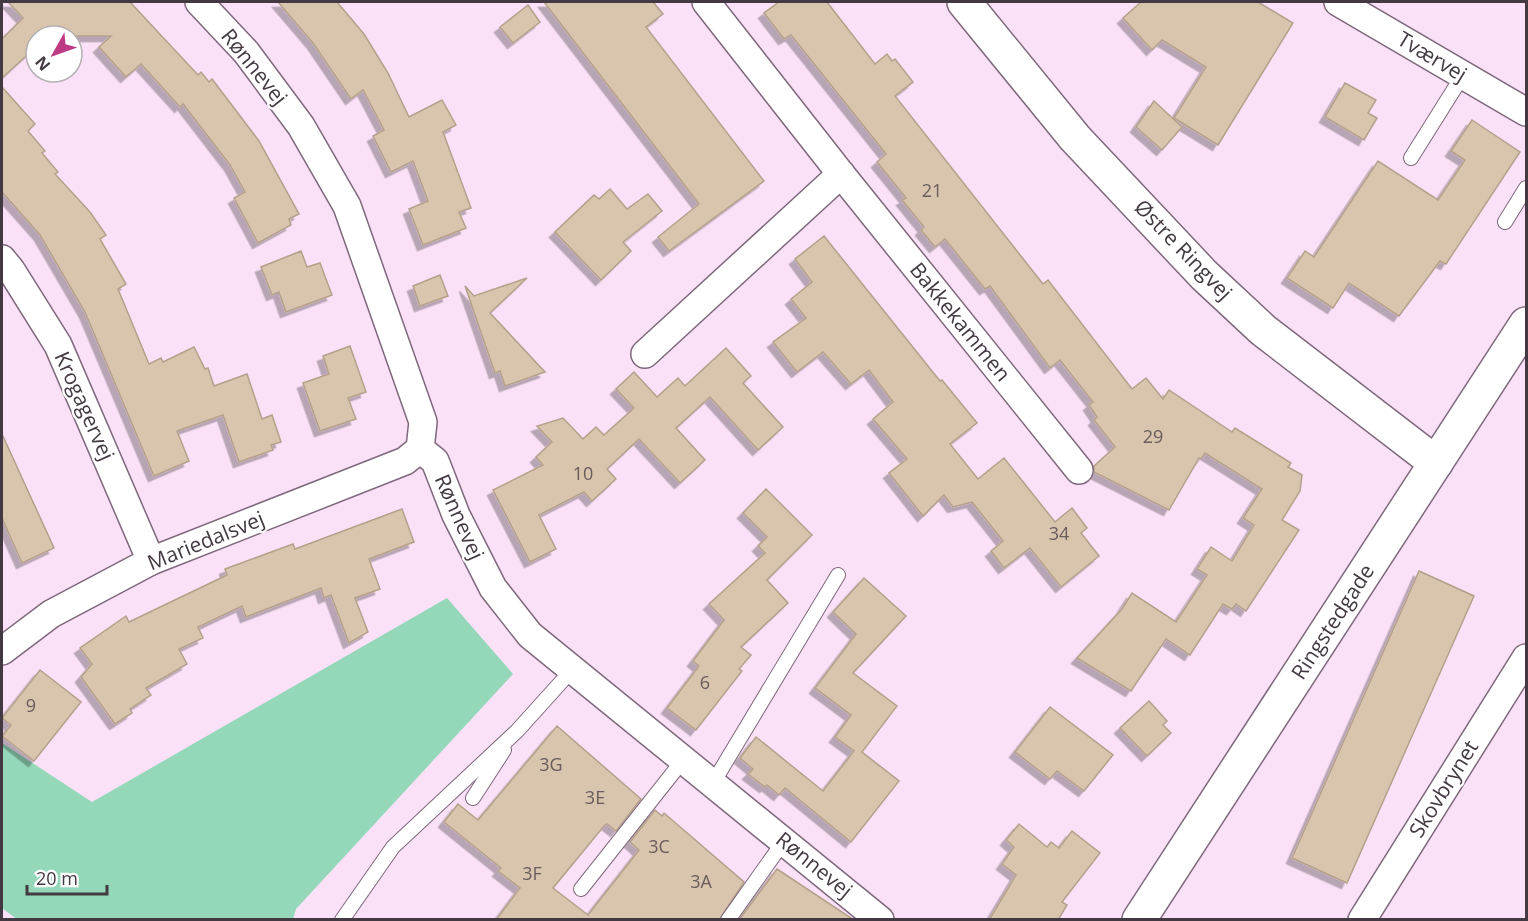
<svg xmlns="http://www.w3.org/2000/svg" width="1528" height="921" font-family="'Open Sans',sans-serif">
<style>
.green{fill:#94d8b9}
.building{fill:#d9c4ad;stroke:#b5a08a;stroke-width:1.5;filter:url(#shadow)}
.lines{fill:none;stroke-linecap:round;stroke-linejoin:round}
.service-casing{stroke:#7e687c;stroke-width:16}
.minor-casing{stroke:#7e687c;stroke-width:30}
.tertiary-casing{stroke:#7e687c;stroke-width:36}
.service{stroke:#fff;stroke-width:14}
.minor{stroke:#fff;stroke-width:27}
.tertiary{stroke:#fff;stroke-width:33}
.labels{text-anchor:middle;stroke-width:4.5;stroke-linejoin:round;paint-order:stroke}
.number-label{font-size:18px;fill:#685c5d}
.street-label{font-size:21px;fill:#433942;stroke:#fff}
</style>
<defs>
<filter id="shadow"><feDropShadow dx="-5.5" dy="5.5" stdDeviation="0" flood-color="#0004"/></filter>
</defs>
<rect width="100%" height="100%" fill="#fae1f7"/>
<!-- green -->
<polygon class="green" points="447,598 513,674 296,909 293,919 18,920 2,908 2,743 92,802"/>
<!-- building -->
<g class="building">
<polygon points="8,2 130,2 198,75 201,72 209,82 212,79 259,141 299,214 289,219 291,225 258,243 234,198 245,192 230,165 183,104 180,107 141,64 126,77 99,47 111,36 36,36 36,47 2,78 2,39 23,18"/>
<polygon points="278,2 337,2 364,34 388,73 409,117 442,100 456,125 443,132 471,208 459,212 466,228 423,245 409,209 428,201 413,161 391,172 373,136 384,130 363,90 351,99 313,43"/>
<polygon points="544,2 653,2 663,14 646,27 764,181 669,251 658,237 699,204"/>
<polygon points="779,2 827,2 875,64 887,54 892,61 895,59 913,82 895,96 1043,284 1048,280 1132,389 1146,378 1163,399 1169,390 1232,432 1235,428 1291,463 1288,467 1302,475 1300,491 1282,520 1299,530 1246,611 1236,604 1232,609 1223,604 1190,655 1166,639 1131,691 1077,658 1122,609 1132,593 1176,622 1207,575 1197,569 1211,547 1232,561 1254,525 1243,518 1262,489 1205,453 1201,459 1199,458 1169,510 1094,472 1094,466 1115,447 1094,420 1097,417 1089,405 1093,402 1060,360 1050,368 990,286 985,289 945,239 935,247 921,230 924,227 902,200 906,198 877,162 886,154 791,35 784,39 764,13"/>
<polygon points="1141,2 1258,2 1293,23 1218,145 1174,118 1206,67 1162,40 1152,50 1123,18"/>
<polygon points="528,5 540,22 513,43 500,27"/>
<polygon points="1345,83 1376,100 1368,113 1377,118 1364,140 1325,117"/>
<polygon points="2,87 35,124 28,131 45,151 42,153 58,172 55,174 90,212 106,235 100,239 126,284 118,289 149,364 161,358 163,362 194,347 205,369 208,368 214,386 247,374 262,419 272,415 281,442 271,445 273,450 239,462 223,415 177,431 189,461 154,476 85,312 40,235 2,192"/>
<polygon points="1154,101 1182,127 1162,150 1136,127"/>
<polygon points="1472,120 1520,152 1446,264 1440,261 1399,316 1349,283 1333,308 1287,278 1305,251 1314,257 1378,161 1438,200 1465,160 1451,151"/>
<polygon points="610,189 627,209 648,194 662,211 623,242 631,251 601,280 555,232 594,195 599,199"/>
<polygon points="824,236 940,381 942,380 977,423 950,444 978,479 1004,458 1055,522 1072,508 1087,528 1081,533 1099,556 1061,587 1030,548 1004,568 991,551 1003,541 972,502 953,507 944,495 923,516 889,473 907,459 873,419 893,402 869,370 851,384 823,352 797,372 773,342 806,318 791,299 812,282 795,259"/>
<polygon points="301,251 307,267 320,263 332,295 286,312 279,292 272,295 261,267"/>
<polygon points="440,275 448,296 420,306 413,286"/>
<polygon points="527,278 490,313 545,372 505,386 500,371 495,373 465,286 474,296"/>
<polygon points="350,346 366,392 348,398 356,419 320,431 303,383 329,374 323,356"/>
<polygon points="726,348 751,376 743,383 783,427 758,450 710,397 676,428 705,460 680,483 639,439 607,469 616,479 592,501 584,492 539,515 556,549 530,562 493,490 543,465 536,457 552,442 537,426 563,418 583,439 596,427 604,435 634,408 616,389 634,372 657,397 678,378 685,386"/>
<polygon points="2,434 54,548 22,563 2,518"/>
<polygon points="766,489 812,535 767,580 788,603 741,647 751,655 739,669 742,671 696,730 667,708 699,666 693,661 724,620 709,604 765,553 758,546 767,537 743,513"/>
<polygon points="402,509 414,542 369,559 380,589 355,598 368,632 349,643 331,595 324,598 321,588 246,617 242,606 198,627 203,638 179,649 187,664 146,688 151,695 130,709 132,713 115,724 81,677 92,664 80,648 126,616 129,622 227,575 225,569 293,544 295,549"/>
<polygon points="1419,571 1474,596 1347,883 1292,858"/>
<polygon points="864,578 906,616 853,673 897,706 862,752 899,781 851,842 785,788 779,795 767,785 765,787 748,774 753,769 740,758 756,737 823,791 854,751 835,737 851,715 815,688 856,634 833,612"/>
<polygon points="40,670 81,702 34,761 2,736 11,725 2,718"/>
<polygon points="1149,701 1167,721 1163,725 1171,733 1147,756 1120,728"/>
<polygon points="1050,707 1113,755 1084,791 1057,771 1050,779 1015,752"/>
<polygon points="557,726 641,799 616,831 607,824 604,826 553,888 588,915 639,850 630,842 655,810 662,816 664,813 744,882 719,920 496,920 520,888 498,871 501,868 444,822 458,804 478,820"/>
<polygon points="1019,824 1047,847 1051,842 1059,848 1072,831 1100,853 1062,902 1067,905 1058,920 989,920 1016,875 1002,864 1014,847 1006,840"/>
<polygon points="777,869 854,920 739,920"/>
</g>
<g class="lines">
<defs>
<g id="service">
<polyline points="1411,158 1463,75"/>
<polyline points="1505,222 1526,188"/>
<polyline points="713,783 838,575"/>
<polyline points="473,798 504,750"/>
<polyline points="581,889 684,759"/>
<polyline points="342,920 393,847 517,731 572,670"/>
<polyline points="728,920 784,841"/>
</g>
<g id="minor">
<polyline points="199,2 246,52 301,126 347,206 423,422 420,449 435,461 456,515 493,588 530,635 880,920"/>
<polyline points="706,2 841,174 1079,470"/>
<polyline points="1338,2 1526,112"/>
<polyline points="2,259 11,270 58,345 151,561"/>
<polyline points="645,354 841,174"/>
<polyline points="2,651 51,614 151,561 405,461 420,449"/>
<polyline points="1362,920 1526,658"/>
</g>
<g id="tertiary">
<polyline points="964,2 1075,138 1204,275 1263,330 1436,463"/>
<polyline points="1139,920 1526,324"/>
</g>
</defs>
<!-- service casing -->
<use href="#service" class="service-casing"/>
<!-- minor casing -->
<use href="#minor" class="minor-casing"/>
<!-- tertiary casing -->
<use href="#tertiary" class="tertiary-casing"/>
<!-- service -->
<use href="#service" class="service"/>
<!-- minor -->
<use href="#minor" class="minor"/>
<!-- tertiary -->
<use href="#tertiary" class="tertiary"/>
</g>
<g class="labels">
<!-- number labels -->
<g class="number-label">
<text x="932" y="197">21</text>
<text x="1153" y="443">29</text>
<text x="583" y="480">10</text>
<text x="1059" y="540">34</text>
<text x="705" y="689">6</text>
<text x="31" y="712">9</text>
<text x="551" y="771">3G</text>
<text x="595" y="804">3E</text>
<text x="659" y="853">3C</text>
<text x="532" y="880">3F</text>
<text x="701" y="888">3A</text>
</g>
<!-- street labels -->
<g class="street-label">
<text transform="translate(1432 57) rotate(31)" y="7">Tværvej</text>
<text transform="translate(254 67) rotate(51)" y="7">Rønnevej</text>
<text transform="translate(1183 250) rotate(46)" y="7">Østre Ringvej</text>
<text transform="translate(960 322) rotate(51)" y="7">Bakkekammen</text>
<text transform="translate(84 406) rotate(66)" y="7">Krogagervej</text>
<text transform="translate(459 517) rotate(66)" y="7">Rønnevej</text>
<text transform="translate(206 541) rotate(-22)" y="7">Mariedalsvej</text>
<text transform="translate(1333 622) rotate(-57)" y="7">Ringstedgade</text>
<text transform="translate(1444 789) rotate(-58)" y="7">Skovbrynet</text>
<text transform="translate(814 865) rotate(39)" y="7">Rønnevej</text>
</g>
</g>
<!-- border -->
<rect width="1528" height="921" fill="none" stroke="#433942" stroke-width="6"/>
<!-- north arrow -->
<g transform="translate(54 54) rotate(230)"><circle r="28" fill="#ffffff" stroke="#b4b0b3" stroke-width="1.5"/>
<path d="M0-4.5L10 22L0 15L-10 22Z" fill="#bd3b84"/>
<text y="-9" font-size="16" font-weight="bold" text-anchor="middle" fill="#433942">N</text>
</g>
<!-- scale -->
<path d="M27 885v9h80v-9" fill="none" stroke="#433942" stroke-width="3"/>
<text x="36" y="885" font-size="18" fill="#433942" stroke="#ffffff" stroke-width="4.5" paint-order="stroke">20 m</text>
</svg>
